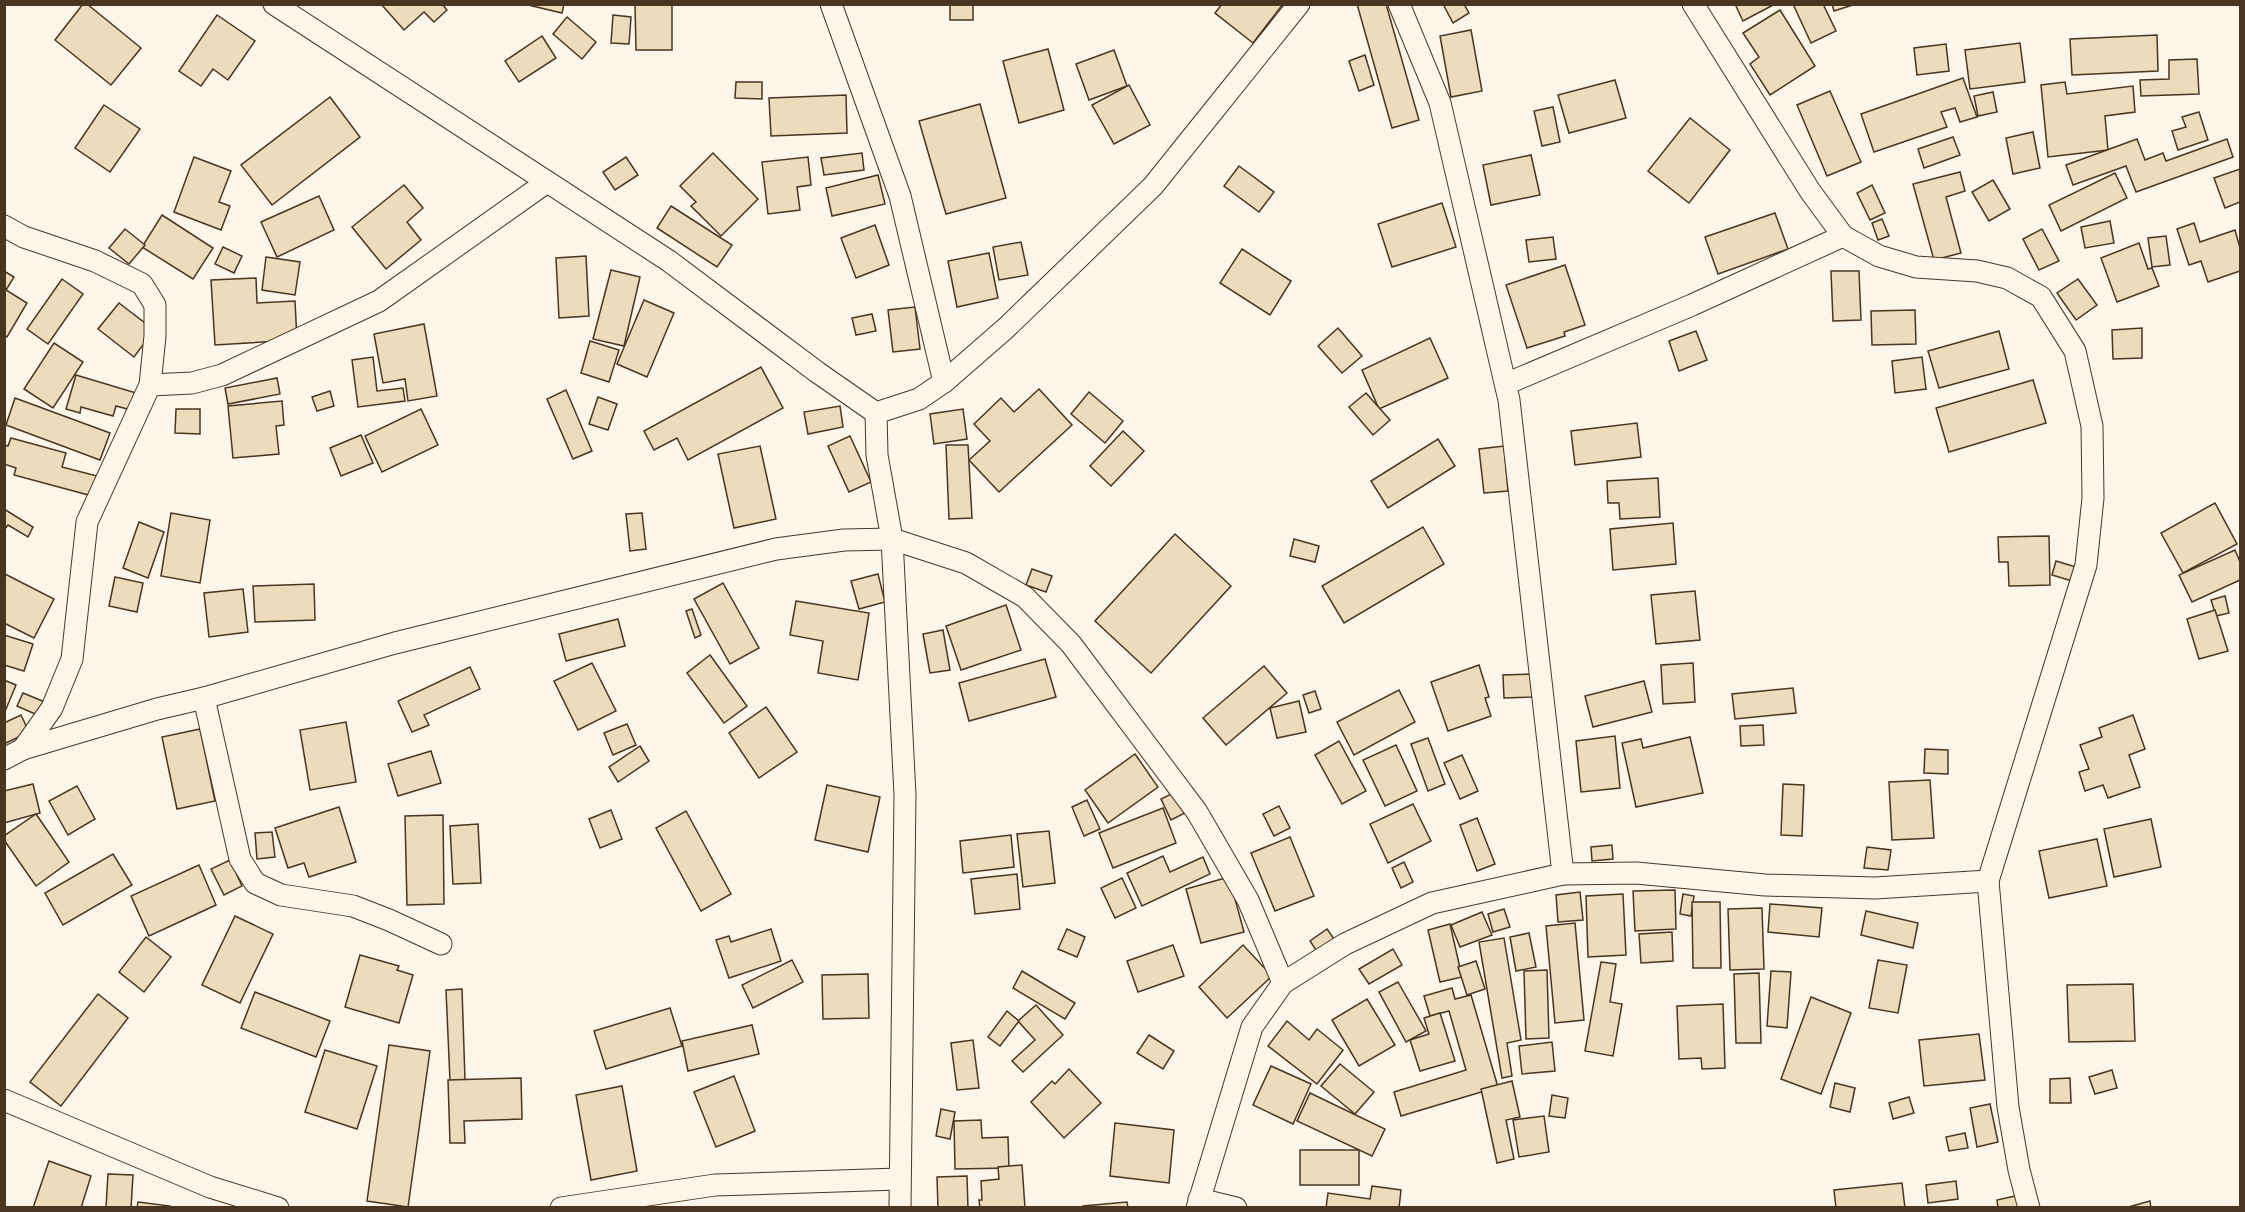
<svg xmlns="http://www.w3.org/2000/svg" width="2245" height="1212" font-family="Poppins,sans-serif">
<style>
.building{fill:#ecdcbc;stroke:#4a3520;stroke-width:1.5}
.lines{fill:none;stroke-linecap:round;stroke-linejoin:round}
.minor-casing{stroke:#4a3520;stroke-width:23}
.minor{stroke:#fbf6e9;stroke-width:21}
</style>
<rect width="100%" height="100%" fill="#fbf6e9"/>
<!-- building -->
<g class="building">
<polygon points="83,4 87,4 141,48 111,85 55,40"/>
<polygon points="381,4 442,4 447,10 434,22 424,12 404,30"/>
<polygon points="524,4 564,4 562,13"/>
<polygon points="635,4 672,4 672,50 636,50"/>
<rect x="950" y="4" width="23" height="16"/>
<polygon points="1222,4 1283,4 1253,43 1215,13"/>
<polygon points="1357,4 1386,4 1419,120 1392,128"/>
<polygon points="1443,4 1467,4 1465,6 1469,13 1453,23"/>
<polygon points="1735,4 1775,4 1743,21"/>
<polygon points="1793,4 1823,4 1836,31 1811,43"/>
<polygon points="1832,4 1856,4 1834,11"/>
<polygon points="1780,10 1815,66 1770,95 1750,64 1759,57 1743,33"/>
<polygon points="217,15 255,41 228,80 213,69 201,86 179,71"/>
<polygon points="613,15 631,17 629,44 611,43"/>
<polygon points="567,17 596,42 582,59 553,34"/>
<polygon points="1471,30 1482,91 1451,97 1440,36"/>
<polygon points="2157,35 2158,71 2072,75 2070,39"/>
<polygon points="542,36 556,58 519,82 505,61"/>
<polygon points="2020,43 2025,82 1970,89 1965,50"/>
<polygon points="1946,44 1949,71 1917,75 1914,48"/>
<polygon points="1048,49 1064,110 1019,123 1003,61"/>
<polygon points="1114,50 1127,86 1089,100 1076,64"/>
<polygon points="1365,55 1374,85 1359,91 1349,61"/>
<polygon points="2197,59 2199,94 2141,96 2140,80 2169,79 2169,60"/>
<polygon points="1963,78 1977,117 1960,122 1955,108 1941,112 1947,127 1874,152 1861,114"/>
<polygon points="1615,80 1626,118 1569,133 1558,95"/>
<polygon points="736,82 762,82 762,99 735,98"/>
<polygon points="2065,82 2067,94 2133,86 2135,112 2105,116 2108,150 2048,157 2041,85"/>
<polygon points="1129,85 1150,125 1114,144 1092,105"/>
<polygon points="1830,91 1861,162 1827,176 1797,105"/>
<polygon points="1993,92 1997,112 1978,116 1974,96"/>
<polygon points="846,95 847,133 771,136 769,98"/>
<polygon points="330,97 360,137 272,205 241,165"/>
<polygon points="980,104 1006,198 946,214 919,121"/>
<polygon points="104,105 140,129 110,172 75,148"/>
<polygon points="1553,107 1560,142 1542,146 1534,111"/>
<polygon points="2199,112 2208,140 2178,150 2172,131 2186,127 2182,117"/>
<polygon points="1690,118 1730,150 1689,203 1648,171"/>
<polygon points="2033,132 2040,168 2013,174 2006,138"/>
<polygon points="1953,137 1960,155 1924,168 1918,149"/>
<polygon points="2137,139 2145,160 2163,153 2166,161 2227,139 2233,157 2136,192 2126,166 2073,185 2066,165"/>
<polygon points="713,153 758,199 721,236 691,206 696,202 680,186"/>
<polygon points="862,153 864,170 824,175 821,158"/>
<polygon points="1531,155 1540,195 1491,205 1483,165"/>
<polygon points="194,157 231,171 219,202 230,206 221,230 174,212"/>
<polygon points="626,157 638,175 615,190 603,172"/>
<polygon points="808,157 811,185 797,187 800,210 768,214 762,162"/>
<polygon points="1239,166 1274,192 1259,212 1224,186"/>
<polygon points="2240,169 2240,202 2225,208 2214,178"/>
<polygon points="1960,172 1965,191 1946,197 1961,253 1934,260 1913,184"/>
<polygon points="2115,173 2127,198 2061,231 2049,205"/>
<polygon points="878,175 885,204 832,216 826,188"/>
<polygon points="1993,180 2010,209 1989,221 1972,192"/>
<polygon points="404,185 423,208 407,222 421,240 386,269 352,227"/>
<polygon points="1872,185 1885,213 1870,220 1857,193"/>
<polygon points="319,196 334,230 277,257 261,222"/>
<polygon points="1442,203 1456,247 1392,267 1378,224"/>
<polygon points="671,206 732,245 717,267 657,228"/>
<polygon points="1775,213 1788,249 1718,274 1705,237"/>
<polygon points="162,215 213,248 193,279 142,247"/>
<polygon points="1882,219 1889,236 1878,240 1872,223"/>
<polygon points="2110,221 2114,243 2085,248 2081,227"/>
<polygon points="2194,223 2200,242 2235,230 2240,248 2240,271 2208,282 2201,261 2189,265 2177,229"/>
<polygon points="875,225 889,265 856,278 841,238"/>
<polygon points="125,229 145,245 129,264 109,248"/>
<polygon points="2042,229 2059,261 2039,270 2023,239"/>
<polygon points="2166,236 2170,265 2152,267 2148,238"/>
<polygon points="1553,237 1556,259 1529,262 1526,240"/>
<polygon points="1021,242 1028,275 999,280 993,247"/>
<polygon points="2139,243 2148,269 2152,268 2159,286 2117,302 2101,258"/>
<polygon points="223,247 242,256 234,273 215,264"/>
<polygon points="1242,249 1291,281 1270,315 1220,283"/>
<polygon points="989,253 998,298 957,307 948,261"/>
<polygon points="586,256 589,316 559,318 556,258"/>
<polygon points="266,257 300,262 295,295 262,290"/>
<polygon points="1565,265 1585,325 1564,332 1565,336 1527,348 1506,285"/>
<polygon points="611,270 640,277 624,346 593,339"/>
<polygon points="4,271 14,277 6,290 27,303 7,337 4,335"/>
<polygon points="1831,271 1859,271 1861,320 1833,321"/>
<polygon points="256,278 257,303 295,301 297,340 215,345 211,280"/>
<polygon points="62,279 83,294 48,344 27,329"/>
<polygon points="2078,279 2097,305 2076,320 2057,293"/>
<polygon points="644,300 674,313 647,377 617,364"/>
<polygon points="119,303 154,330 134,357 98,329"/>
<polygon points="915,307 920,349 893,352 888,310"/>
<polygon points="1915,310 1916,344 1872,345 1871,311"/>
<polygon points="872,314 876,331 856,335 852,318"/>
<polygon points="424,324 437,396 408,401 405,379 383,383 374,334"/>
<polygon points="1338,328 1362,356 1342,373 1318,346"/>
<polygon points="2142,328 2142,358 2113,359 2112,330"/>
<polygon points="1696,331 1707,360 1679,371 1669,341"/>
<polygon points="1999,331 2009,369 1939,388 1928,351"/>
<polygon points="1430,338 1448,378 1379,409 1362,370"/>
<polygon points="590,341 619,350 609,382 581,373"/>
<polygon points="54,343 83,362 53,408 24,389"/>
<polygon points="373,357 377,391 403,388 405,401 358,407 352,360"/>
<polygon points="1922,357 1926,389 1895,393 1892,361"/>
<polygon points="761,367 783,408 688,460 677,438 654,450 644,431"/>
<polygon points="76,375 136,393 131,410 116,406 113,416 81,407 80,413 66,409"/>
<polygon points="277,378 280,394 228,404 225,388"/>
<polygon points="2033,380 2046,423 1949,452 1936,408"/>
<polygon points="1039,389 1072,425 999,492 969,460 990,441 974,424 1001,398 1014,412"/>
<polygon points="566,390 592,451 573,459 547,399"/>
<polygon points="330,391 334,406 317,411 312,397"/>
<polygon points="1089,392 1123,421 1105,443 1071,414"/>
<polygon points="1366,393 1390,420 1373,435 1349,407"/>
<polygon points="598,397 617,404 608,430 589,424"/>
<polygon points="15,398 110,433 100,460 6,425"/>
<polygon points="282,401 284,425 276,426 279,454 233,458 228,406"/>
<polygon points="840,406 843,427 808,434 804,412"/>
<polygon points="176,409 200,409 200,434 175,433"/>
<polygon points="421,409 438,445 382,472 365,436"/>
<polygon points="963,409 967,439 934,444 930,414"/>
<polygon points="1637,423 1641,457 1575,465 1571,431"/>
<polygon points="1123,431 1144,451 1111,486 1090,466"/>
<polygon points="361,435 373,463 341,476 330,448"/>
<polygon points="850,436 871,482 849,492 828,446"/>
<polygon points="11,438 66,453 62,467 101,477 96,497 14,475 16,468 4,464 4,445 8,446"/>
<polygon points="1438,439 1455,466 1388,508 1371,481"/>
<polygon points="946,445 968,445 972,518 949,519"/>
<polygon points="760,446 776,519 734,528 718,454"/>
<polygon points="1504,446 1508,491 1484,493 1479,449"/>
<polygon points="1658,478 1660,517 1620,519 1619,503 1608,503 1607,481"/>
<polygon points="2215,503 2237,544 2183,573 2161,533"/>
<polygon points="4,509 33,527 28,537 8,525 4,530"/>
<polygon points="171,513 210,520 200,583 161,576"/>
<polygon points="642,513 646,549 630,551 626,514"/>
<polygon points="139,522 164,532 148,578 123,568"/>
<polygon points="1673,523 1676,564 1613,570 1610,529"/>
<polygon points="1423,527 1444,564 1344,623 1322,586"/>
<polygon points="1175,534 1231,586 1151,673 1095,621"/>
<polygon points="2049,536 2050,585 2009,586 2008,562 1999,562 1998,537"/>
<polygon points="1294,539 1319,546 1315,562 1290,556"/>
<polygon points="2235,550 2240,562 2240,580 2192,602 2179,575"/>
<polygon points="2056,561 2076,567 2072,581 2052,575"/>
<polygon points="1032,569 1052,576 1046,592 1026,585"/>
<polygon points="5,574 54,599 34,638 4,623"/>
<polygon points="878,574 885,602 859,609 851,581"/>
<polygon points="115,577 143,583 137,612 109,606"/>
<polygon points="723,583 759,648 730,664 694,599"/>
<polygon points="314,584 315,620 255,622 253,586"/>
<polygon points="243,589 248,632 209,637 204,593"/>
<polygon points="1695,591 1700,640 1656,644 1651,595"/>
<polygon points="2225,596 2229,613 2216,616 2211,600"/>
<polygon points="796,601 869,613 858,680 818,673 823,641 790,635"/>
<polygon points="1006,605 1021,650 961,670 946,626"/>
<polygon points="692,609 701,635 695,638 686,611"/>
<polygon points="2215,610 2228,651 2199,659 2187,619"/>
<polygon points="618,619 625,646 566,661 559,634"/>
<polygon points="943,630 950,670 930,673 923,634"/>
<polygon points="4,635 33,644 24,671 4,665"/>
<polygon points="710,655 747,706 724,723 687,673"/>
<polygon points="1045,659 1056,697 969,721 959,683"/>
<polygon points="592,663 616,711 578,730 554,681"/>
<polygon points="1693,663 1695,702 1663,704 1661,665"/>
<polygon points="1479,665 1489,697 1485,698 1491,716 1448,731 1431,682"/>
<polygon points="1264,666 1287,693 1226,745 1203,718"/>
<polygon points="470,667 480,689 424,715 429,725 412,732 398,701"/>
<polygon points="1531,674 1532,697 1504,698 1503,675"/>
<polygon points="4,680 16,685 4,714"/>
<polygon points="1644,681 1652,712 1593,727 1585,696"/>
<polygon points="1793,688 1796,713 1735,719 1732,694"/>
<polygon points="1399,690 1415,722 1354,755 1337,722"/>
<polygon points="1315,691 1321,709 1309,713 1303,695"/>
<polygon points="23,693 57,707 51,721 17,706"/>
<polygon points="1299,701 1306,732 1277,738 1270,708"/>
<polygon points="766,707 797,752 759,778 729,733"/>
<polygon points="21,715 29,732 4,744 4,723"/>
<polygon points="2133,715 2145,749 2129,755 2140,787 2108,798 2103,785 2085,791 2079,772 2089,769 2080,745 2102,737 2099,728"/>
<polygon points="346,722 356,782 310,790 300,730"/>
<polygon points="627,724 636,745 613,755 604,733"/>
<polygon points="1763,725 1764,745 1741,746 1740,726"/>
<polygon points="200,729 215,801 177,809 162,737"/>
<polygon points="1615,736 1620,788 1581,792 1576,741"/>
<polygon points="1690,737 1703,793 1636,807 1622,743 1641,739 1643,748"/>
<polygon points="1428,738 1445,784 1428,791 1411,744"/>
<polygon points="1339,741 1366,791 1342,804 1315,755"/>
<polygon points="1396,745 1417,791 1385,806 1363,760"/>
<polygon points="640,746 649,761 618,782 609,767"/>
<polygon points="1925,749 1948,750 1948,774 1924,773"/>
<polygon points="431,751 441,783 398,796 388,764"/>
<polygon points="1135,754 1158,787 1108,823 1085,790"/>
<polygon points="1462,755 1478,791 1460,799 1444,763"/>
<polygon points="1930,780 1934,838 1892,840 1889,782"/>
<polygon points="33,784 40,813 4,823 4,791"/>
<polygon points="1783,784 1804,785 1802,836 1781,835"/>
<polygon points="827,785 880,797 868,852 815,840"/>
<polygon points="77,786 95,819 68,835 49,801"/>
<polygon points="1175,792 1185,813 1171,820 1161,799"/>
<polygon points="1087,800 1100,829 1084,836 1072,807"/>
<polygon points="1413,804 1431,841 1388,863 1370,824"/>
<polygon points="1279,806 1290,828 1274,836 1263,814"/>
<polygon points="339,807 356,862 309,877 304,863 288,868 275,828"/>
<polygon points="1163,808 1176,843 1113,868 1099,833"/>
<polygon points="611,810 622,839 600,848 589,819"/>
<polygon points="686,811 731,894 701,911 656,828"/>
<polygon points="36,814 69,862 36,886 4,840 4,836"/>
<polygon points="443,815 444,904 407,905 405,816"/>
<polygon points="1477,818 1495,864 1477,871 1460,825"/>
<polygon points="2151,819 2161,867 2114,877 2104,829"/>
<polygon points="478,824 481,883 453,884 450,826"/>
<polygon points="1049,831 1055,883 1023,887 1017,834"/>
<polygon points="272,832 275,857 257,859 255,833"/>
<polygon points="1011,835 1014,867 963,873 960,841"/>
<polygon points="1290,837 1314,896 1275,911 1251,853"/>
<polygon points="2097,839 2107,886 2049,898 2039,851"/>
<polygon points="1612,845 1613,859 1592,861 1591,847"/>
<polygon points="1867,847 1891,850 1888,870 1864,868"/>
<polygon points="113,854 132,885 63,925 45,893"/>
<polygon points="1163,856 1170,872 1203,857 1210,874 1142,906 1127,873"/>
<polygon points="230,860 242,886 224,895 211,869"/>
<polygon points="1404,862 1413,882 1401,888 1392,868"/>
<polygon points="199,865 216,905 149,936 131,896"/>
<polygon points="1017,874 1020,909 975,914 971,879"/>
<polygon points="1229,877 1244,932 1201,943 1186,889"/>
<polygon points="1122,878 1136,908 1115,918 1101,888"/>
<polygon points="1675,890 1676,929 1635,931 1633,891"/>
<polygon points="1580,892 1583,920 1558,922 1556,895"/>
<polygon points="1623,894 1626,955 1588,957 1586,896"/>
<polygon points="1683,894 1694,896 1691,916 1680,914"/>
<polygon points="1692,902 1720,902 1721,968 1693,968"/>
<polygon points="1770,904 1822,908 1819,937 1768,932"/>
<polygon points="1762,908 1764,969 1730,970 1728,909"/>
<polygon points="1504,909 1510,927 1493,932 1488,914"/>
<polygon points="1866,911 1918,923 1913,948 1861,935"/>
<polygon points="1482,912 1492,935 1460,947 1451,925"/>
<polygon points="235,916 273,934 240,1003 202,985"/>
<polygon points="1575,923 1584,1020 1555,1023 1546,926"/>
<polygon points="1450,924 1462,977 1440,982 1428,930"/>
<polygon points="771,929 781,961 729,978 716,940 729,936 731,942"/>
<polygon points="1067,929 1085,937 1077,957 1058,949"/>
<polygon points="1327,929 1339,946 1322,959 1310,941"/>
<polygon points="1672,932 1673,961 1641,963 1639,934"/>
<polygon points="1529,933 1536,967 1516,971 1510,937"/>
<polygon points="146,937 171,957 144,992 119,972"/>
<polygon points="1504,938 1521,1040 1507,1043 1512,1076 1502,1078 1479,942"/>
<polygon points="1173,945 1184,976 1138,992 1127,961"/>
<polygon points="1243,945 1272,976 1227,1018 1199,987"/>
<polygon points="1393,949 1402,965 1369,984 1359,969"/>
<polygon points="360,955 399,966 397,970 413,975 399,1023 345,1007"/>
<polygon points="792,960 803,982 753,1008 742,985"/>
<polygon points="1878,960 1907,965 1898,1013 1869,1008"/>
<polygon points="1476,961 1485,989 1467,995 1458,967"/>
<polygon points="1601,962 1616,964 1610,1002 1622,1004 1613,1056 1585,1051"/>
<polygon points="1547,970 1549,1038 1526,1039 1524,971"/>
<polygon points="1022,971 1075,1003 1065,1019 1013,988"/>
<polygon points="1771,971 1791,972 1787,1028 1767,1026"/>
<polygon points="1759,973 1761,1043 1736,1043 1734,974"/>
<polygon points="868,974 869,1018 823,1019 822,975"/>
<polygon points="1398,982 1426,1031 1406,1042 1379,992"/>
<polygon points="2133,984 2135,1041 2069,1042 2067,985"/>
<polygon points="1452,988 1455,999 1471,995 1498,1087 1401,1116 1394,1092 1466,1070 1449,1011 1430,1016 1424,996"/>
<polygon points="462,989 465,1080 450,1081 446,990"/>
<polygon points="255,992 330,1021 316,1057 241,1028"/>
<polygon points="98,994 128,1018 61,1106 30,1082"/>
<polygon points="1811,997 1851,1013 1821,1094 1781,1079"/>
<polygon points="1367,999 1395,1045 1359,1066 1332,1020"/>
<polygon points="1723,1004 1725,1068 1702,1069 1701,1058 1679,1059 1677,1006"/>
<polygon points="1036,1005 1063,1035 1023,1072 1012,1061 1035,1040 1018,1021"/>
<polygon points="670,1008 682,1046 606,1069 594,1031"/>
<polygon points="1007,1011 1019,1021 1000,1046 988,1037"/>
<polygon points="1440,1013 1455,1061 1420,1071 1410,1040 1429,1034 1424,1018"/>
<polygon points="1287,1021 1309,1040 1317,1029 1343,1050 1317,1084 1268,1046"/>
<polygon points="752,1025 759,1054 688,1071 682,1041"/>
<polygon points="1979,1034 1985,1080 1924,1086 1919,1040"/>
<polygon points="1149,1035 1174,1051 1163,1069 1137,1053"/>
<polygon points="973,1040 979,1088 957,1090 951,1043"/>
<polygon points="1552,1042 1555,1071 1522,1074 1519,1046"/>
<polygon points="389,1045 430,1051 408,1207 367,1201"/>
<polygon points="325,1050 377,1066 357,1129 305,1112"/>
<polygon points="1340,1064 1374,1092 1355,1114 1321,1086"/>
<polygon points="1271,1066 1311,1084 1293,1124 1253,1105"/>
<polygon points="1069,1069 1101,1103 1064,1138 1031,1102 1052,1081 1055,1084"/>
<polygon points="2112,1070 2117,1088 2095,1094 2089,1077"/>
<polygon points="734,1076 755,1131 716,1147 694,1092"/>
<polygon points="521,1078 522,1119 464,1121 465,1143 450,1143 448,1080"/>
<polygon points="2070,1078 2071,1103 2050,1103 2050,1079"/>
<polygon points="1512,1081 1520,1117 1506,1120 1514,1159 1497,1163 1481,1089"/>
<polygon points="1835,1083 1855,1088 1850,1112 1830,1107"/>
<polygon points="622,1086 637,1171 591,1180 576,1095"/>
<polygon points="1310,1093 1385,1129 1372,1156 1297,1121"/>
<polygon points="1552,1095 1568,1098 1565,1118 1549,1116"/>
<polygon points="1909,1097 1914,1113 1893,1119 1889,1103"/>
<polygon points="1990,1104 1998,1142 1977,1147 1970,1108"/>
<polygon points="941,1109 955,1112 950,1139 936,1136"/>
<polygon points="1544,1116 1549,1152 1519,1157 1513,1120"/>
<polygon points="981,1120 982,1138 1008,1137 1009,1168 955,1169 954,1121"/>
<polygon points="1115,1123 1174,1130 1169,1183 1110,1176"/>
<polygon points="1965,1133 1968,1148 1949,1151 1946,1137"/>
<rect x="1300" y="1150" width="59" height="35"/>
<polygon points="49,1161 91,1176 81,1208 33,1208"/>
<polygon points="1022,1165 1025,1208 980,1208 979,1200 982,1200 981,1181 999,1179 998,1167"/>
<polygon points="108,1174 133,1175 131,1208 106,1208"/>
<polygon points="967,1176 968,1208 938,1208 937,1177"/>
<polygon points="1956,1181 1958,1199 1928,1203 1926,1185"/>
<polygon points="1902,1183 1905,1208 1836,1208 1834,1190"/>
<polygon points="1372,1186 1401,1190 1399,1208 1326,1208 1328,1193 1370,1199"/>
<polygon points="2024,1194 2027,1208 1998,1208 1997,1200"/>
<polygon points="2150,1201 2151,1208 2125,1208"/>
<polygon points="138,1202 170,1206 169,1208 137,1208"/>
<polygon points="1127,1202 1128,1208 1083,1208 1083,1206"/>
</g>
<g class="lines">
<defs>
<g id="minor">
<polyline points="274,4 669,261 817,372 876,413 877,455 892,539 905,795 900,1208"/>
<polyline points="831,4 900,196 944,382"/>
<polyline points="1399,4 1440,103 1509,400 1563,874"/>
<polyline points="1693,4 1810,191 1843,236 1879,256 1916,267 1977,271 2007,278 2041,297 2075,351 2092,426 2093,498 2086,565 1988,881 2008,1107 2019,1170 2029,1208"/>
<polyline points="4,226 24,237 95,261 142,284 155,305 155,336 150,385 87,522 72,659 52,708 23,749 4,759"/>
<polyline points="1506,384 1692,305 1843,236"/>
<polyline points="150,385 192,383 222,375 379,301 547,182"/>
<polyline points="876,413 919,399 944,382 1006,328 1153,186 1299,4"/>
<polyline points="204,698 240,859 255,883 281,895 353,906 389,920 441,944"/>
<polyline points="23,749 157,709 204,698 395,643 776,549 844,540 892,539 966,563 1025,597 1071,644 1197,812 1248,900 1283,983"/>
<polyline points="4,1100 210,1187 278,1208"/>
<polyline points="1199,1199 1236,1208"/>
<polyline points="561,1208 715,1185 899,1179"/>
<polyline points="1197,1208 1252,1027 1283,983 1345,944 1432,903 1563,874 1636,873 1765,885 1875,888 1988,881"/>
</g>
</defs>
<!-- minor casing -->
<use href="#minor" class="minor-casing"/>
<!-- minor -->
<use href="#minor" class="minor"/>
</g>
<!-- border -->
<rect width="2245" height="1212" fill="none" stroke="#4a3520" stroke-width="12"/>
</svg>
